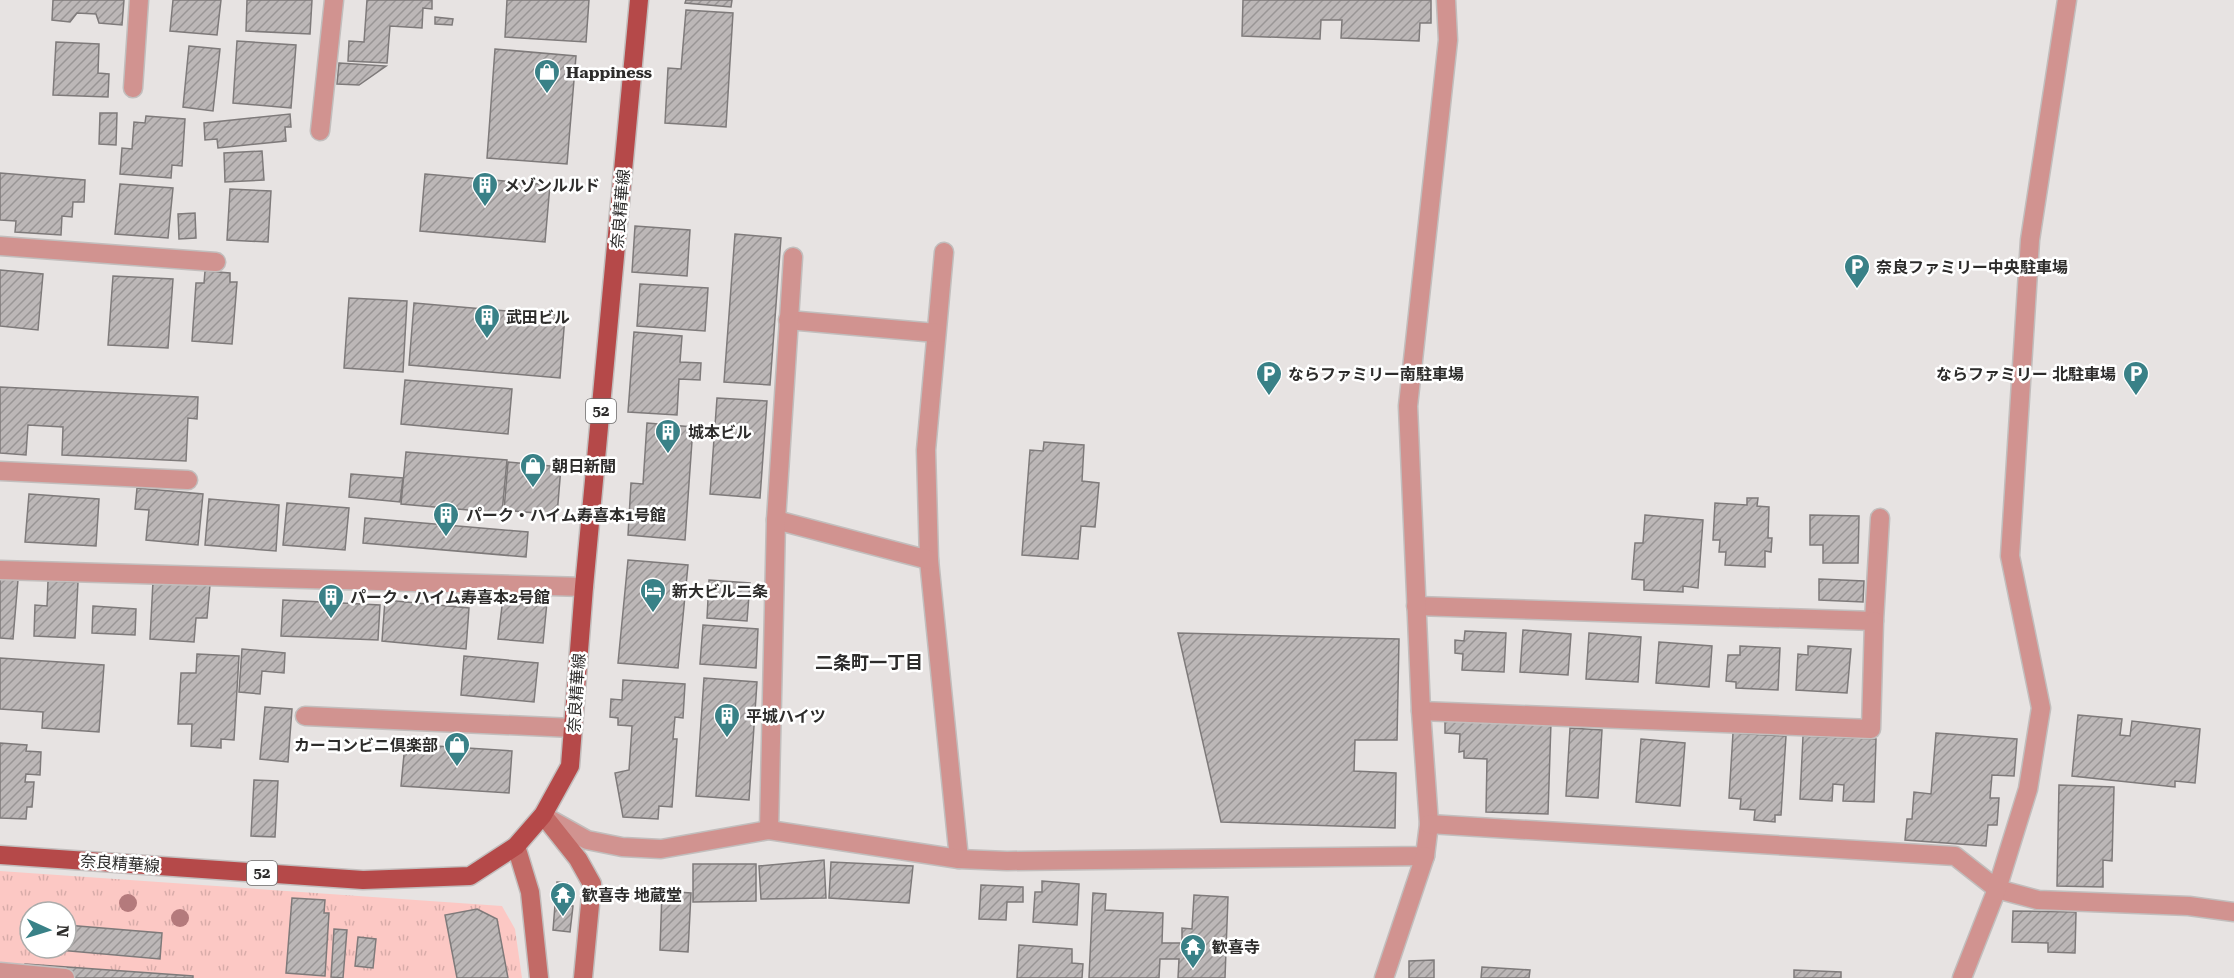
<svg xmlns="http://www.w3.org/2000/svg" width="2234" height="978" font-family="'Roboto Serif','Noto Sans JP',serif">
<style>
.park{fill:url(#park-tufts);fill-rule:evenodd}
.building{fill:url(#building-hatch);stroke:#7e7a7a;stroke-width:1.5}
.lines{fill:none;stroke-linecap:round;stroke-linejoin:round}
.lane-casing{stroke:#c2bebd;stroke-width:21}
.street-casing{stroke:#c2bebd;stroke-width:21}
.secondary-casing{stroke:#c2bebd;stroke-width:21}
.primary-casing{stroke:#c2bebd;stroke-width:21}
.lane{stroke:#d19390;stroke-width:18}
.street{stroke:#d19390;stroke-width:18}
.secondary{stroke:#c26a66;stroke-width:18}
.primary{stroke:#b54949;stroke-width:18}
.tree{fill:#b47a7c}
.labels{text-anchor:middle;stroke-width:5;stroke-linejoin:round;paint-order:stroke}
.shield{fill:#fff;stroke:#6c6b6b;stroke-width:1.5}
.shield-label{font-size:15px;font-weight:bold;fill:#2d2c2b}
.poi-label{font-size:16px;font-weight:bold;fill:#2d2c2b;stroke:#fff;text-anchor:start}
.street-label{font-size:16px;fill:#2d2c2b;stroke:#fff}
.neighbourhood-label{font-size:18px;font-weight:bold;fill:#2d2c2b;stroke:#fff}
</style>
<defs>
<pattern id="park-tufts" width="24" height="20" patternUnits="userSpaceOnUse" patternTransform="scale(1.5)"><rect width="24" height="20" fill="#fcc8c4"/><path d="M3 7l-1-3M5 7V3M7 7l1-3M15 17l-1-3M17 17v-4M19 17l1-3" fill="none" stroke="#d8aca9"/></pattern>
<pattern id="building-hatch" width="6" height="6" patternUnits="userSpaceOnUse" patternTransform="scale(1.5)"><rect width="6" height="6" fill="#bcb7b7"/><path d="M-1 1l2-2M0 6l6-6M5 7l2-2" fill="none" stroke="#999595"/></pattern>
</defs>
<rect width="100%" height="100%" fill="#e7e3e2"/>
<!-- park -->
<path class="park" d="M0,871L502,906L515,929L522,978H0ZM30,912H66V948H30Z"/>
<!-- building -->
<g class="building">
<polygon points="53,0 124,0 122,25 99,23 96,14 77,13 70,22 52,20"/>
<polygon points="173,0 221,0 217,35 170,31"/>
<polygon points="247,0 312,0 310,34 246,31"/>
<polygon points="367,0 432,0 432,9 423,8 422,28 390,26 387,63 348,61 349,41 364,42"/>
<polygon points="507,0 589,0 586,42 505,37"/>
<polygon points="686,0 732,0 731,7 685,3"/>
<polygon points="1243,0 1431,0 1431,23 1420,23 1419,41 1341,38 1342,20 1321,20 1320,39 1242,36"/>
<polygon points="686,10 733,13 726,127 665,123 668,68 681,69"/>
<polygon points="435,17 453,19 452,25 435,24"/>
<polygon points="237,41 296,45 291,108 233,103"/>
<polygon points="56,42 99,44 98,73 109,74 108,97 53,95"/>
<polygon points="189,46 220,49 213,111 183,107"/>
<polygon points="495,49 576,56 567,164 487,158"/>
<polygon points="339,63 386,66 359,85 337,84"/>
<polygon points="100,113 117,113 116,145 99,144"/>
<polygon points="290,114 291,127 285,127 286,141 218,148 217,139 205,140 204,123"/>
<polygon points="146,116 185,119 182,166 172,165 171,178 120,174 122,148 132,149 134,122 145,123"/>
<polygon points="262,151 264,180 225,182 224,153"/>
<polygon points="0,173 85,180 84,202 73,202 72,217 62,216 61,235 15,232 16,221 0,220"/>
<polygon points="425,174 550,185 545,242 420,231"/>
<polygon points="120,184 173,188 168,238 115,234"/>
<polygon points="230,189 271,191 268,242 227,240"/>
<polygon points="195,213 196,238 179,239 178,214"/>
<polygon points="635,226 690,230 687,276 632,272"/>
<polygon points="735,234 781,238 770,385 724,382"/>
<polygon points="0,270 43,274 38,330 0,326"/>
<polygon points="205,271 230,273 230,282 237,282 232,344 192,341 196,283 204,283"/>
<polygon points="113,276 173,279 168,348 108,345"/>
<polygon points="640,284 708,288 705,331 637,326"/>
<polygon points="349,298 407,301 403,372 344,368"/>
<polygon points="414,303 565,316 560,378 409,365"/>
<polygon points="634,332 682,336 680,362 701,363 700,380 679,379 677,415 628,412"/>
<polygon points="405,380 512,389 508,434 401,424"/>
<polygon points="0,387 198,397 197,419 188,418 186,461 62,455 63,427 28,425 26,455 0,453"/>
<polygon points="717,398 767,401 760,498 710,494"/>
<polygon points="647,423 693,427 685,540 628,535 631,483 643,484"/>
<polygon points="1044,442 1084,445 1082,481 1099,483 1095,527 1081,526 1078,559 1022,555 1030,450 1043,451"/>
<polygon points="406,452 507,460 502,513 401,504"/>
<polygon points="508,462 561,467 557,515 504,510"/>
<polygon points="351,474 403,478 400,502 349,497"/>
<polygon points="137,488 203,494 198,545 146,540 149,510 135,509"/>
<polygon points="29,494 99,499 96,546 25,542"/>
<polygon points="1747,498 1758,498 1757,506 1769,507 1768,538 1772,538 1771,552 1765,551 1765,567 1725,565 1726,552 1719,552 1720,540 1713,540 1715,503 1747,505"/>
<polygon points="209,499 279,505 276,551 205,545"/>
<polygon points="287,503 349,508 345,550 283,545"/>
<polygon points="1645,515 1703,520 1698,588 1683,586 1683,592 1644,590 1644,580 1632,579 1635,543 1643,543"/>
<polygon points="1810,515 1859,516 1858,563 1823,563 1823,545 1810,545"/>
<polygon points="365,518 528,532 526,557 363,543"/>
<polygon points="628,560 688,565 678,668 618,663"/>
<polygon points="0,578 18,580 13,639 0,638"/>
<polygon points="1819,579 1864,581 1863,602 1819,600"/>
<polygon points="709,580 750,583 747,621 707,618"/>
<polygon points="48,581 78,582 75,638 34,636 35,605 47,606"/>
<polygon points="153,581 210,585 207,618 196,618 194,642 150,639"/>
<polygon points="503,598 547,602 543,643 498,639"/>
<polygon points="283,600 380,605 378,640 281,636"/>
<polygon points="385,600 469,608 466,649 382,641"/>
<polygon points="93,606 136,609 135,635 92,633"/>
<polygon points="703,625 758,629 756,668 700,664"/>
<polygon points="1523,630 1571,634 1568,675 1520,672"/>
<polygon points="1465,631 1506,633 1504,672 1462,670 1463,654 1455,653 1455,640 1464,641"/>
<polygon points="1178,633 1399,639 1397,740 1355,740 1354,771 1396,773 1395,828 1221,822"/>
<polygon points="1589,633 1641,637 1638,682 1586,679"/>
<polygon points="1659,642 1712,646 1709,687 1656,683"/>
<polygon points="1740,646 1780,648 1778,690 1736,688 1736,682 1726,681 1728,655 1740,655"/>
<polygon points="1808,646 1851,649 1847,693 1796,690 1798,654 1808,655"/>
<polygon points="242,649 285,653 284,673 262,671 260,694 239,692"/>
<polygon points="197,654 239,656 234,740 221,739 221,748 191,746 192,724 178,724 181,673 196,673"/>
<polygon points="464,656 538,663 534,702 461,695"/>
<polygon points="0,658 104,665 99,732 42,728 43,712 0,709"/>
<polygon points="704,678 757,682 749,800 696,796"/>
<polygon points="623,680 685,684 683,718 675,717 673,739 677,739 672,807 659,806 658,819 623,817 615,773 629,770 632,726 618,725 618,718 610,717 611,699 622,700"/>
<polygon points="265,707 292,709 288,762 260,759"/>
<polygon points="2078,715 2122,719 2120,735 2130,736 2132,721 2200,729 2195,783 2175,781 2175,787 2072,776"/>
<polygon points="1445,718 1551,722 1548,814 1486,812 1487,759 1464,758 1464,751 1459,752 1460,734 1445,733"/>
<polygon points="1570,728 1602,730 1598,798 1566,796"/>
<polygon points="1733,733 1786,736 1781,815 1775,815 1775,822 1754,820 1755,810 1740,809 1741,799 1729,798"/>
<polygon points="1936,733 2017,739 2014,776 1992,775 1990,798 1999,798 1997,825 1988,825 1986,846 1905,840 1907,819 1912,819 1914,792 1931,794"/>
<polygon points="1803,736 1876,739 1874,802 1843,801 1844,785 1833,784 1832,801 1800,799"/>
<polygon points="1641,739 1685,743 1680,806 1636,802"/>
<polygon points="0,743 27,745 26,751 41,752 40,775 26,774 25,782 34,782 32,807 27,807 26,819 0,818"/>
<polygon points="405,744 512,751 509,793 401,786"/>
<polygon points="254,780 278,781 275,837 251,836"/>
<polygon points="2059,785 2114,787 2112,861 2103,860 2103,887 2057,886"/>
<polygon points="824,860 826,898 761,899 759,866"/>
<polygon points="831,862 913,866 909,903 829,898"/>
<polygon points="693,864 756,864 756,901 693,902"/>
<polygon points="1042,881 1079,884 1077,925 1033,922 1035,892 1042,892"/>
<polygon points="557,882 567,883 566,898 556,897"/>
<polygon points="981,885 1023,887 1023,902 1007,902 1006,920 979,919"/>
<polygon points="662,891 691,893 688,952 660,950"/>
<polygon points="1093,893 1106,894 1105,910 1163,913 1162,943 1182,943 1182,928 1192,929 1194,895 1228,897 1225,978 1178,978 1179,959 1160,959 1159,978 1089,978"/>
<polygon points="292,898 325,900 324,913 329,913 325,976 286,973"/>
<polygon points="555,905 573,906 570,932 553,930"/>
<polygon points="477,909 497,919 508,978 457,978 445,915"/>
<polygon points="2013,911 2076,912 2075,953 2048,952 2048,943 2012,942"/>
<polygon points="66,925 162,933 160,959 47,949 66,948"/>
<polygon points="334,929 347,930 343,978 331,977"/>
<polygon points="358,937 376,939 373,968 355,966"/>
<polygon points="1019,945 1072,949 1072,963 1083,964 1082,978 1017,978"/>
<polygon points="1434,960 1434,978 1409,978 1409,961"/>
<polygon points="25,964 193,976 193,978 24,978"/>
<polygon points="1482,967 1530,970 1529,978 1481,978"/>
<polygon points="1794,970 1841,972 1841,978 1794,978"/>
</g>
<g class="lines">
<defs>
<g id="lane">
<polyline points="305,716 573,728"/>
<polyline points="0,972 65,978"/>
</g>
<g id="street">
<polyline points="133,88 139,0"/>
<polyline points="320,131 334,0"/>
<polyline points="0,246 216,262"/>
<polyline points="944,252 926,450 929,560 959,859"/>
<polyline points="788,320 936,333"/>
<polyline points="0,471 188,480"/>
<polyline points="776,520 929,560"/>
<polyline points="0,570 584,587"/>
<polyline points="1416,606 1874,621 1880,518"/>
<polyline points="1421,711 1871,729 1874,621"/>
<polyline points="544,816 587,840 622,847 661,849 769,830 959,859 1007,861 1425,856 1429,824 1421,711 1408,406 1448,40 1446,0"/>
<polyline points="1429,824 1955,856 1997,889 2038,900 2189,906 2234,912"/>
<polyline points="769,830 776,520 793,257"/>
<polyline points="1384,978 1425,856"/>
<polyline points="1962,978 1997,889 2028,789 2041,708 2010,556 2030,240 2067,0"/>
</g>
<g id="secondary">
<polyline points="543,815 578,859 592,884 583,978"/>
<polyline points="516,846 530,892 539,978"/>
</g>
<polyline id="primary" points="0,855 363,880 470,876 516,846 543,815 570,766 584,587 639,0"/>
</defs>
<!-- lane casing -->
<use href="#lane" class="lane-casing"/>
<!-- street casing -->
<use href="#street" class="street-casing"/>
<!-- secondary casing -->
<use href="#secondary" class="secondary-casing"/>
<!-- primary casing -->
<use href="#primary" class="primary-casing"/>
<!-- lane -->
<use href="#lane" class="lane"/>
<!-- street -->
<use href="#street" class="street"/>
<!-- secondary -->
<use href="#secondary" class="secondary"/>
<!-- primary -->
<use href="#primary" class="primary"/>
</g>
<!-- trees -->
<g class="tree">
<circle cx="128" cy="903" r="9"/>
<circle cx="180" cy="918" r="9"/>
</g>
<!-- icons -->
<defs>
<symbol id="shop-pin" viewBox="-11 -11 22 30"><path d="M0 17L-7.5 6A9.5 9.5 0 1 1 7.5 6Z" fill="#398187" stroke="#fff"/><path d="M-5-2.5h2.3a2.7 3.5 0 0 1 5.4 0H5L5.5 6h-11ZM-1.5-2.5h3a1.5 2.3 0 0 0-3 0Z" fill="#fff"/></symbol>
<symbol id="building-pin" viewBox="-11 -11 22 30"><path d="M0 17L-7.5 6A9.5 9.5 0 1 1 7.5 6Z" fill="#398187" stroke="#fff"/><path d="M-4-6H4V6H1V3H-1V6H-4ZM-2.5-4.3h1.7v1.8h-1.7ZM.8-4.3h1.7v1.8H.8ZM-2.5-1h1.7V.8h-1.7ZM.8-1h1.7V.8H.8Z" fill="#fff"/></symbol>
<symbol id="parking-pin" viewBox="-11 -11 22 30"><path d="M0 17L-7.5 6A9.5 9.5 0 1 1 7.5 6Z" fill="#398187" stroke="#fff"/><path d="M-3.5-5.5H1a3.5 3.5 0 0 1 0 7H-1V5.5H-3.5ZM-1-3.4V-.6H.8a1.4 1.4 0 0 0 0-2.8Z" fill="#fff"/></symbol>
<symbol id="hotel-pin" viewBox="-11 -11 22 30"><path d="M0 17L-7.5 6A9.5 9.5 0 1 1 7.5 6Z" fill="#398187" stroke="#fff"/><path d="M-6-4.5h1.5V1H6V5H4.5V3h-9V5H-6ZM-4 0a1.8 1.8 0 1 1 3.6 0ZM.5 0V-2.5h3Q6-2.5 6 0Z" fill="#fff"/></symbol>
<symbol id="temple-pin" viewBox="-11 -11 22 30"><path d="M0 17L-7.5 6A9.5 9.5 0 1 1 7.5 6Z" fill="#398187" stroke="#fff"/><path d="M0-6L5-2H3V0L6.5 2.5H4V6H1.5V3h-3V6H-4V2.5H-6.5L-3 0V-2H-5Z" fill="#fff"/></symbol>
</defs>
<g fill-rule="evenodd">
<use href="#shop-pin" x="532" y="57" width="30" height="40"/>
<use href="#building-pin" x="470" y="170" width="30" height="40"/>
<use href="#parking-pin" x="1842" y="252" width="30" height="40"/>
<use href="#building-pin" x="472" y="302" width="30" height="40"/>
<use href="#parking-pin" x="1254" y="359" width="30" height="40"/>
<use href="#parking-pin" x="2121" y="359" width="30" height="40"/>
<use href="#building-pin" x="653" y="417" width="30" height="40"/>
<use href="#shop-pin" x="518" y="451" width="30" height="40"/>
<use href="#building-pin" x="431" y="500" width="30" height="40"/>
<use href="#hotel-pin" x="638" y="576" width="30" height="40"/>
<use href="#building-pin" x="316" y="582" width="30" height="40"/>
<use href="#building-pin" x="712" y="701" width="30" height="40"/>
<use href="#shop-pin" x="442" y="730" width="30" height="40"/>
<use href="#temple-pin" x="548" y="880" width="30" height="40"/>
<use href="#temple-pin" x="1178" y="932" width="30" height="40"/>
</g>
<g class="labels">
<!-- shield labels -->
<g class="shield">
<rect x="586" y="399" width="30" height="24" rx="4.5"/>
<rect x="247" y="861" width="30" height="24" rx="4.5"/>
</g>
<g class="shield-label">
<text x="601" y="416">52</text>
<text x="262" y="878">52</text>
</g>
<!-- poi labels -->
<g class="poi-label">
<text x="566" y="78">Happiness</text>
<text x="504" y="191">メゾンルルド</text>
<text x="1876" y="273">奈良ファミリー中央駐車場</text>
<text x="506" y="323">武田ビル</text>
<text x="1288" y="380">ならファミリー南駐車場</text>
<text x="2116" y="380" text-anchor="end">ならファミリー 北駐車場</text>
<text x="688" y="438">城本ビル</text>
<text x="552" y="472">朝日新聞</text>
<text x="466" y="521">パーク・ハイム寿喜本1号館</text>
<text x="672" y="597">新大ビル二条</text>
<text x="350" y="603">パーク・ハイム寿喜本2号館</text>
<text x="746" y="722">平城ハイツ</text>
<text x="438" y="751" text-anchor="end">カーコンビニ倶楽部</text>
<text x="582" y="901">歓喜寺 地蔵堂</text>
<text x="1212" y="953">歓喜寺</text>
</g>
<!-- street labels -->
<g class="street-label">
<text transform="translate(620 209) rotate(-85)" y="6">奈良精華線</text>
<text transform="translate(576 693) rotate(-86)" y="6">奈良精華線</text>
<text transform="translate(120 863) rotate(4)" y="6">奈良精華線</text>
</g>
<!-- neighbourhood labels -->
<g class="neighbourhood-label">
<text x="869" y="669">二条町一丁目</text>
</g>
</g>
<!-- north arrow -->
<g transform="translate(48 930) rotate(94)"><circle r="28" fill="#ffffff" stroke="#ababaa" stroke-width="1.5"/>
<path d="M0-4.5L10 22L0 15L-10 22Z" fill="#398187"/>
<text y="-9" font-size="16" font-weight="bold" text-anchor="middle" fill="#2d2c2b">N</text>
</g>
</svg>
